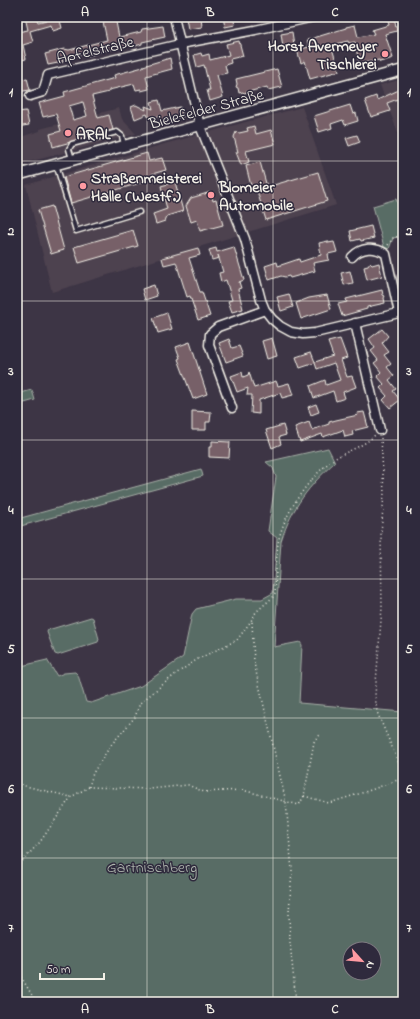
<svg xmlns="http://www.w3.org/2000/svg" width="420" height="1019" font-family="'Indie Flower',sans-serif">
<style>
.built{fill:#4e424f}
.green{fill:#586c65;stroke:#a6aea6;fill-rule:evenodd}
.building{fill:#776067;stroke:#f4f1e8;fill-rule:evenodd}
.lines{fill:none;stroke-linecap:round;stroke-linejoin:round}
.service-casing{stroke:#f4f1e8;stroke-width:7}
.minor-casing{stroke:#f4f1e8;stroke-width:11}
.tertiary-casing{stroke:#f4f1e8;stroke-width:13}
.path{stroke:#f4f1e8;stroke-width:1.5;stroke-dasharray:1 3;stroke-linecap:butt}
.service{stroke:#2f2a3d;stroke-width:4}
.minor{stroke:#2f2a3d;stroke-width:8}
.tertiary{stroke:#2f2a3d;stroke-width:10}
.grid{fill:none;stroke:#f4f1e8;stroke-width:1;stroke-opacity:0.55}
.poi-dot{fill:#ff9aa2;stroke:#2f2a3d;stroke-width:1.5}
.labels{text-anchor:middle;stroke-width:3;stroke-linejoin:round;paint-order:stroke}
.poi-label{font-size:16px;font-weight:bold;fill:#f4f1e8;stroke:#2f2a3d;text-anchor:start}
.street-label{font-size:16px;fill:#f4f1e8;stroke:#2f2a3d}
.park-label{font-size:16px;fill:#aeb5ad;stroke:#2f2a3d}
.neatline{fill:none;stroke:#f4f1e8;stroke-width:1.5}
.grid-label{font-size:13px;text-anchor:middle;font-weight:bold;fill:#f4f1e8}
</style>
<rect width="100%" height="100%" fill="#3d3545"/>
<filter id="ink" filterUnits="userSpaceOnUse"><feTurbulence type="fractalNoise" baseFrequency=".025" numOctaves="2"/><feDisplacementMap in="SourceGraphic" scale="8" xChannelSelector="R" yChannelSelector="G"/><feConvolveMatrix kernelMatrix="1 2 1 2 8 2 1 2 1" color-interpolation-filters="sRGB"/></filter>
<g filter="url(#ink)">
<!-- built -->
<g class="built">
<polygon points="403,79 403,146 380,85"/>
<polygon points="302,107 336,205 52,292 26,185 168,143"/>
<polygon points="119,108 122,119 136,134 17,165 17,138 40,131 40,129"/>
</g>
<!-- green -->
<g class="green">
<polygon points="396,199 403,219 403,236 393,238 389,249 384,247 373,206"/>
<polygon points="32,390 35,400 17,405 17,394"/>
<path d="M328,448L335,462C309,486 292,507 281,541L274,647L300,642L302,645L299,703L403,712V1002H17V667L47,660L57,676L64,673L75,672L78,675L86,702L91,703L141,686L183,657L192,614L196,609L236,599H262L273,593L277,538L268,531L276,477L273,468L266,462ZM350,949H374V973H350Z"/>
<polygon points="201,469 203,476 17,527 17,519"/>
<polygon points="91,617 93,618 99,639 98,642 58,655 55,654 47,632 48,630"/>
</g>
<!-- building -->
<g class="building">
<polygon points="25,17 36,17 38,22 59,17 62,28 53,31 51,25 30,31 33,42 23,45 26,59 17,61 17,32 28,30"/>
<polygon points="102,17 115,17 119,37 141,32 142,29 163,26 165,37 142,42 142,44 135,46 135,44 98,52 98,53 84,57 83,54 62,59 63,62 48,65 45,54 64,49 69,50 107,40"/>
<polygon points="192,17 201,17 202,27 188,29 186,18"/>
<polygon points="223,17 233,17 235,25 225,27"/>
<polygon points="387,17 394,17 397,31 385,34 393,58 380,62 379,60 359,64 355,42 349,43 348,41 331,45 339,71 310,79 305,61 301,63 297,50 309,47 307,40 346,28 346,27 355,25 358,37 374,34 372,30 389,25"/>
<polygon points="292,32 294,45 283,47 281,34"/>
<polygon points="239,41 243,56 230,59 231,63 225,65 227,73 217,75 223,97 210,101 207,90 210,90 204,65 197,67 194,55 201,53 202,56 209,54 210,60 229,55 226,44"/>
<path d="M170,58L172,69L146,76L149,89L141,91V89L136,90L134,84L109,90V92L92,96L98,118L109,115L113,130L53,147L50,134L61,131L56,114L43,117L39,103L65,96L64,92L115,78L114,75L143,67V66ZM83,102L87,116L73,120L69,106Z"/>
<polygon points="277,69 282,87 268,90 267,87 244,93 243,92 239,93 238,88 236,87 237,84 236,79"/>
<polygon points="27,78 30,90 17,92 17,80"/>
<polygon points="401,89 403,97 387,103 390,111 371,117 365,100 376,96 377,100"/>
<polygon points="159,100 162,111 180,107 183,117 161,123 159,116 149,119 147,114 135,119 131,107 136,105 146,110 145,106 153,109 151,102"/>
<polygon points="350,105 353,114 356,113 358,121 345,125 343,120 331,124 332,128 319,132 314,116"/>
<polygon points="26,111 29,125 17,127 17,112"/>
<polygon points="254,126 256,134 271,130 275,144 246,151 249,162 241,165 236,152 238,152 234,137 236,132 239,133 248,131 247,128"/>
<polygon points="357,135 360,142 349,146 346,138"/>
<polygon points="147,153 149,161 162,158 166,170 152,174 154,179 71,203 64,177"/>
<polygon points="260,162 267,187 318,172 327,201 266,220 257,191 255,192 253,185 251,186 246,166"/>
<polygon points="175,182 183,211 167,216 165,221 156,224 153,214 167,209 161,186"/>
<polygon points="211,192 213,201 216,200 223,225 200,231 197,220 191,222 186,206 191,198"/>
<polygon points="52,206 64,250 51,254 38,210"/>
<polygon points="371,226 374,238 361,241 360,239 352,241 350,231"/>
<polygon points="133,230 138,246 79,263 74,247"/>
<polygon points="328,241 328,243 334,242 337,252 328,254 329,260 313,263 315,271 290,278 289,276 285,277 281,276 269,280 265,266 277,262 278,266 299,259 300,262 321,255 319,243"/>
<polygon points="234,247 244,280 239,282 241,288 238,289 243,309 232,312 228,301 232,300 226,280 221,282 219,273 223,272 218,255 219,258 212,260 209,250 216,248 217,252"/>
<polygon points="198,248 200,255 189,258 200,292 202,292 210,316 198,320 190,296 187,297 176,262 164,265 162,258"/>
<polygon points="370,263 372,265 379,263 382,276 367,280 364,267 368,266"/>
<polygon points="350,271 353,283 344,285 341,273"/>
<polygon points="154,285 157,296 145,300 142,289"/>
<polygon points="382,290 383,295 385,296 384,298 385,303 367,307 367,309 342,316 338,304 347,302 346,299"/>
<polygon points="289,294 293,307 281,311 277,297"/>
<polygon points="327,295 331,309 301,319 296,303 309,298"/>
<polygon points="167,313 172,329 158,333 153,318"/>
<polygon points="382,329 388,336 382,343 389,352 384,355 391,364 387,367 394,376 389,380 396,389 393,391 400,400 390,408 383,400 387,396 380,388 384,384 377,376 381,372 374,363 378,360 371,351 375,348 369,339"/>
<polygon points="272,338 277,356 267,359 262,341"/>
<polygon points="229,339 232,348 239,346 243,356 226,362 219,343"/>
<polygon points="340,339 347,358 341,360 347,377 352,376 356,387 343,392 345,398 336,401 333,391 314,398 310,386 325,380 326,385 340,380 334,363 317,369 315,363 300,368 296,357 311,352 315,362 333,356 328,342"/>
<polygon points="190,342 207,394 193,399 178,359 180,358 176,347"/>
<polygon points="242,372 243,377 248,375 249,372 254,388 276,381 278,386 289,383 293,395 282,398 280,393 259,400 259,414 251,413 252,395 247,395 248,388 237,392 231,376"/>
<polygon points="316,404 319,412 311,415 308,407"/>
<polygon points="192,411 211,412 210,422 206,422 206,430 192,430"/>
<polygon points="364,412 368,427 352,431 353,435 345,437 343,430 323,437 322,434 300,442 295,427 309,422 312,430 329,424 329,422 336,420 358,415 357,413"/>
<polygon points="283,425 286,435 279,437 281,444 272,448 266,430"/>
<polygon points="212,441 230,442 229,458 209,457 209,447 212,447"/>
</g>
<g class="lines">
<defs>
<g id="service">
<polyline points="72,159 69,149 72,144 117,132 122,136 124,145"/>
<polyline points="56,164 76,231 139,212"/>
</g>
<g id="minor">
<polyline points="174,17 200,126 245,239 261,300 265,310 272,319 280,326 291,332 303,334 315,333 403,312"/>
<polyline points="30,96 43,92 48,75 180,44 255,30 314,17"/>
<path d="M352,257C361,247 375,246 386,254L399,313"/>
<polyline points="355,323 380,430"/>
<polyline points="232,408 209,345 210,334 218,327 265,310"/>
</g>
<polyline id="tertiary" points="17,175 403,70"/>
</defs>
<!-- service casing -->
<use href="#service" class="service-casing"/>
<!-- minor casing -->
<use href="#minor" class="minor-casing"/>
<!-- tertiary casing -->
<use href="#tertiary" class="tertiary-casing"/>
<!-- path -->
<g class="path">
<polyline points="388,245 393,238 403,235"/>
<polyline points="381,438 384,493 381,534 382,608 375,695 377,712 403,773"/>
<polyline points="252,622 254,663 286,802 292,871 289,912 290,942 296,1002"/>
<polyline points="17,784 71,797"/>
<path d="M89,787L93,773L111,745L135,717L140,703L177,673L198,659L237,640L251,621L256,612L273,597L275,593C276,577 276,560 278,544C282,516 308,479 330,462C344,451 362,448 375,435"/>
<polyline points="304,796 329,803 368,791 403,778"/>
<polyline points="17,867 40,842 71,797 89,787 150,789 188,785 204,792 242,790 299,805 304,796 314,742 317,737 322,734"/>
<polyline points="17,970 36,1002"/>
</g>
<!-- service -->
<use href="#service" class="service"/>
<!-- minor -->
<use href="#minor" class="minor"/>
<!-- tertiary -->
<use href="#tertiary" class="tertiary"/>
</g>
</g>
<!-- grid -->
<path class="grid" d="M147,17V1002M273,17V1002M17,161H403M17,301H403M17,440H403M17,579H403M17,718H403M17,858H403"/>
<!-- markers -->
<g class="poi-dot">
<circle cx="385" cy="54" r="4"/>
<circle cx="68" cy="133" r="4"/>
<circle cx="83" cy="186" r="4"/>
<circle cx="211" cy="195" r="4"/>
</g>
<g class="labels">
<!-- poi labels -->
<g class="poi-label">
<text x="377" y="51" text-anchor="end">Horst Avermeyer<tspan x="377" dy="18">Tischlerei</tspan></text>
<text x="76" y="139">ARAL</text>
<text x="91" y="183">Straßenmeisterei<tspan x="91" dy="18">Halle (Westf.)</tspan></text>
<text x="219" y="192">Blomeier<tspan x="219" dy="18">Automobile</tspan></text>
</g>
<!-- street labels -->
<g class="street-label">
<text transform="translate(95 49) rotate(-13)" y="6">Apfelstraße</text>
<text transform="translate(206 108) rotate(-15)" y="6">Bielefelder Straße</text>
</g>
<!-- park labels -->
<g class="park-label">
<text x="152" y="872">Gartnischberg</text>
</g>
</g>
<!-- margin -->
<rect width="420" height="1019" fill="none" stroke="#2f2a3d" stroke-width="44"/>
<!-- north arrow -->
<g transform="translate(362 961) rotate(117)"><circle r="19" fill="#2f2a3d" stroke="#7e7a81"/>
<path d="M0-3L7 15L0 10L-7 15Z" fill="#ff9aa2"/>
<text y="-6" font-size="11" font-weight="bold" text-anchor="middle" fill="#f4f1e8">N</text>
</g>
<!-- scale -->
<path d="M40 973v6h64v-6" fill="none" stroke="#f4f1e8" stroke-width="2"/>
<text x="46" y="973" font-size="12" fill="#f4f1e8" stroke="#2f2a3d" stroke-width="3" paint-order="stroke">50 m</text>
<rect x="22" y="22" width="376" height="975" class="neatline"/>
<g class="grid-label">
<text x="85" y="16">A</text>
<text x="210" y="16">B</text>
<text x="335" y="16">C</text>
<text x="11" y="96">1</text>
<text x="409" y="96">1</text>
<text x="11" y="235">2</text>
<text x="409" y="235">2</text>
<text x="11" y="375">3</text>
<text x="409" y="375">3</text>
<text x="11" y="514">4</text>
<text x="409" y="514">4</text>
<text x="11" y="653">5</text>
<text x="409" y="653">5</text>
<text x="11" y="793">6</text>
<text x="409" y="793">6</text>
<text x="11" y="932">7</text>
<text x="409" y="932">7</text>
<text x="85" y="1013">A</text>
<text x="210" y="1013">B</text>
<text x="335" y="1013">C</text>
</g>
</svg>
